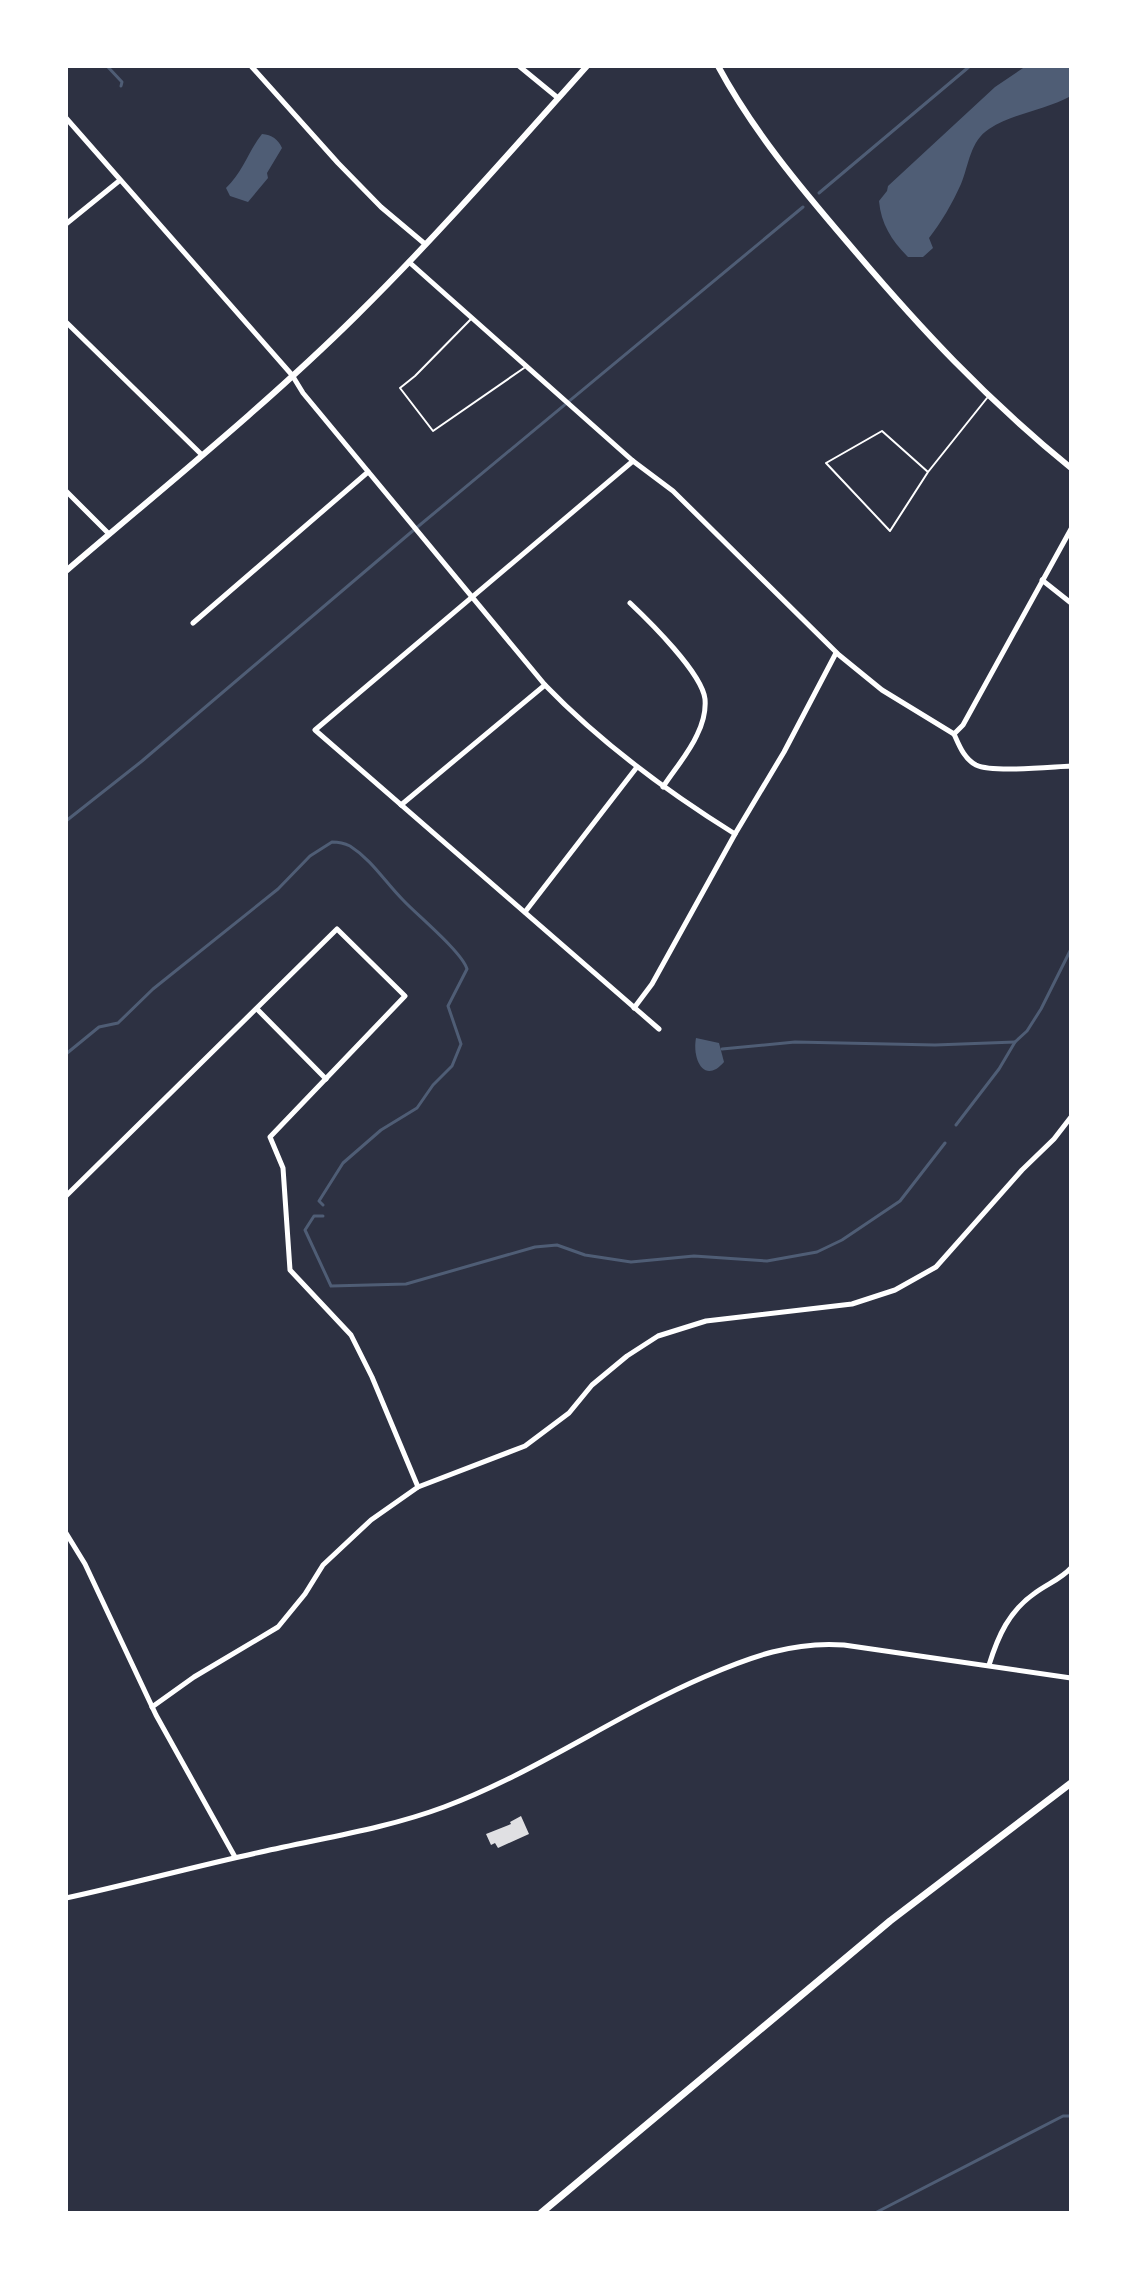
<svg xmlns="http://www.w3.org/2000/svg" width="1137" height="2279" font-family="Raleway,sans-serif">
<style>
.water{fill:#4f5d75}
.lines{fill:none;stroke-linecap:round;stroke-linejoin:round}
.stream{stroke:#4f5d75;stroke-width:3}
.building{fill:#e0e0e3}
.service{stroke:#fff;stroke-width:2}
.minor{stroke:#fff;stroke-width:5}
.tertiary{stroke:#fff;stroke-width:6}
.primary{stroke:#fff;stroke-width:7}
</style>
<rect width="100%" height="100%" fill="#2d3142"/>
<!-- water -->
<g class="water">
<path d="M1026,66H1071V96C1045,110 1014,113 989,129C970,141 969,165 961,184C953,202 941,223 929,238L933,248L923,257H908C892,241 881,224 879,201L887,191L888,186L995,87Z"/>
<path d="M262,134C272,135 278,139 282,148L267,173L268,178L248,202L230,196L226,188C243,172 248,152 262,134Z"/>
<path d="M696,1038L719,1043L724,1062C704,1085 692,1059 696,1038Z"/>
</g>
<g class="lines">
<!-- stream -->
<g class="stream">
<polyline points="107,66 122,82 121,86"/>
<polyline points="819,193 970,66"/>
<polyline points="66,821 142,761 409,534 803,207"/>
<polyline points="722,1049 795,1042 935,1045 1015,1042"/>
<path d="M66,1054L99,1027L118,1023L153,989L278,889L310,856L332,842C339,842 344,843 350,846C372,860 385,882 403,900C417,915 462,952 467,969L448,1006L461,1044L452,1066L433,1085L417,1108L381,1130L343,1163L319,1201L323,1205"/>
<polyline points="956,1125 999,1069 1015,1042 1027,1031 1041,1009 1071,949"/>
<polyline points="323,1216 314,1216 305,1230 331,1286 406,1284 535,1247 557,1245 585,1255 631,1262 694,1256 767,1261 817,1252 842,1240 900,1201 945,1143"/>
<polyline points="875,2213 1063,2116 1071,2116"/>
</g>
</g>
<!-- building -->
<polygon class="building" points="521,1816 529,1834 498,1848 495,1843 491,1845 486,1834 511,1824 510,1822"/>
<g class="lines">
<!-- service -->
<g class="service">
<polyline points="472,318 415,376 400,388 433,431 524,368"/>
<polyline points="928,472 882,431 826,463 890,531 928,472 987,398"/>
</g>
<!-- minor -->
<g class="minor">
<polyline points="251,66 338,163 381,207 425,244"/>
<polyline points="519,66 558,98"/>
<path d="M66,118L292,375L303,393L545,685C601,743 666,791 735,834"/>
<polyline points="66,224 119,181"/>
<polyline points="409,262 633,461 673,491 839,655 882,690 954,734"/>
<polyline points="66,322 202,455"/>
<polyline points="633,461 315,730 659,1029"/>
<polyline points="66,491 109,534"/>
<polyline points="1042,580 1071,603"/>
<path d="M630,603C649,621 702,673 705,699C706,711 702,725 697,735C689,753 674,770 663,787"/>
<polyline points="193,623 368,472"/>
<polyline points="954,734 963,725 1071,529"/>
<path d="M954,734C959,745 964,759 976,765C993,773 1049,767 1071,766"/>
<polyline points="401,805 545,685"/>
<polyline points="525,912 637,767"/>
<polyline points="634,1008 652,984 735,834 784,752 836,653"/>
<polyline points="257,1009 326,1079"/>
<polyline points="66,1196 337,929 405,996 270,1137 283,1168 290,1270 351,1335 372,1377 418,1487"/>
<polyline points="66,1533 85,1564 156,1715 235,1857"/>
<path d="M989,1665C998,1636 1009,1611 1035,1593C1047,1584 1061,1579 1071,1568"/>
<polyline points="152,1707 194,1677 278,1627 305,1594 323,1565 371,1520 418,1487 525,1446 569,1413 592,1385 627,1356 658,1336 706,1321 852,1304 895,1290 936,1267 1022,1170 1054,1139 1071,1117"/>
<path d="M66,1898C131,1884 196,1866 261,1852C322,1838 385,1829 444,1807C533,1774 616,1715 704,1677C750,1657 794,1641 844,1645L1071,1678"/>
</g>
<!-- tertiary -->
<g class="tertiary">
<path d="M718,66C753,131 800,187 848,243C919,327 985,398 1071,468"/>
<path d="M66,571C164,487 265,406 357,315C437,236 512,150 587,66"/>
</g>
<!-- primary -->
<polyline class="primary" points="541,2213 890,1921 1071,1783"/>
</g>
<!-- border -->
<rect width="1137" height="2279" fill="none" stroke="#ffffff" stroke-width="136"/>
</svg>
